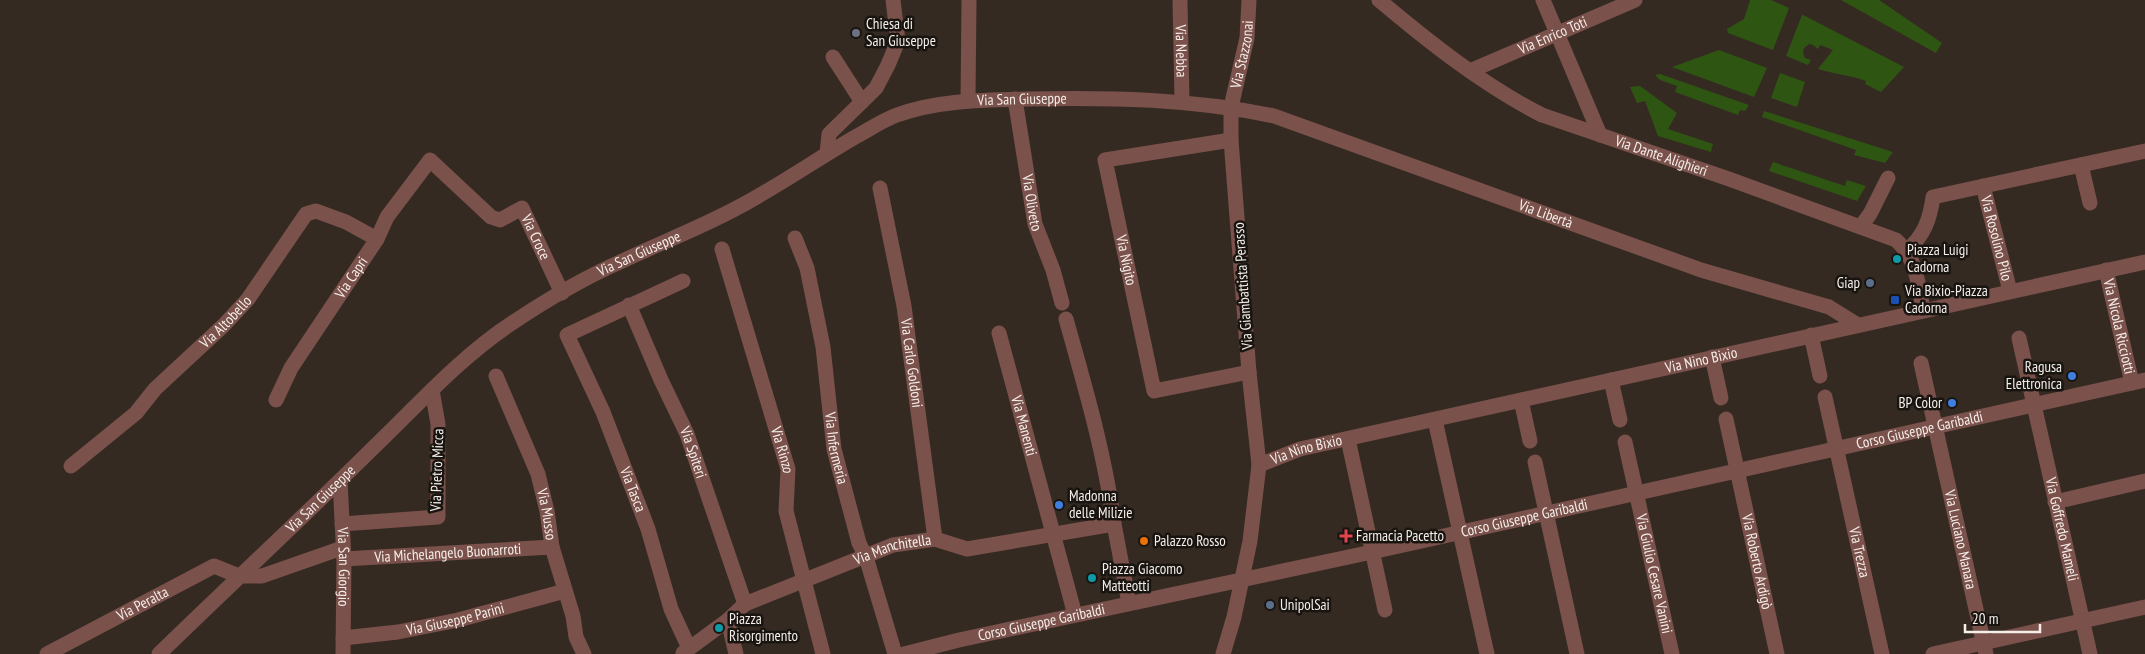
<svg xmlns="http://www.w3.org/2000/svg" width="2145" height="654" font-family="'PT Sans Narrow',sans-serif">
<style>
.green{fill:#2f5512}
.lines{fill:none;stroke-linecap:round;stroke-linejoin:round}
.minor{stroke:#7a514b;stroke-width:15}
.worship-dot{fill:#6b7280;stroke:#181410;stroke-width:2}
.culture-dot{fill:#0f9aa8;stroke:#181410;stroke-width:2}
.service-dot{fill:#5c6f8a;stroke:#181410;stroke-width:2}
.transit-dot{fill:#1a4fb4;stroke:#181410;stroke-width:2}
.shop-dot{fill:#3f7fe0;stroke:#181410;stroke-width:2}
.health-dot{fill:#e0444e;stroke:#181410;stroke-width:2}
.food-dot{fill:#e8710a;stroke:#181410;stroke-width:2}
.labels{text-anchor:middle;stroke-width:5;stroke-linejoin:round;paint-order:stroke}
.poi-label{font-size:15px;fill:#f5eee9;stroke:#181410;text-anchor:start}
.street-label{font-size:15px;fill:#f5eee9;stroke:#181410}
</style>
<rect width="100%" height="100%" fill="#342a22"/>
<!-- green -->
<g class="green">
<polygon points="1750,0 1771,0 1789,8 1773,50 1728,33 1727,29 1744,19"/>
<polygon points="1841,0 1879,0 1942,43 1936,53"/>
<path d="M1802,15H1803L1904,67L1881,92L1865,84L1866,81C1849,75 1835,74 1818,69L1833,50L1820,45L1818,49L1813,45L1809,44L1804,48L1803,53L1805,58L1811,60L1808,65L1786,56Z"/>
<polygon points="1719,50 1767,68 1754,97 1672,67"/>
<polygon points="1780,73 1805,82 1797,107 1771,98"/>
<polygon points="1660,74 1749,105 1745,111 1740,110 1738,115 1675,92 1677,86 1660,80 1655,75"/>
<polygon points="1640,86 1677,113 1668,129 1713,144 1711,152 1658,136 1645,101 1637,103 1630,87"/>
<polygon points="1764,111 1893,152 1885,163 1854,155 1856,150 1762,117"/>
<polygon points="1773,162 1845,186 1847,180 1866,186 1857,201 1769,171"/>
</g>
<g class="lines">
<!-- minor -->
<g class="minor">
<path id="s1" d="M1180,0L1182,101"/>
<path id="s2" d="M1379,0C1429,42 1483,85 1542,115L1729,179L1896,240C1917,259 1918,283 1923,310"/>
<polyline points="1543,0 1600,135"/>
<polyline points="833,57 862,102"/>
<path id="s3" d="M1470,71L1635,0"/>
<path id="s4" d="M1015,99L1035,224L1053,270L1062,303"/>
<polyline points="968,100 969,0"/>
<path id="s5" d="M1231,140L1105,160L1154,391L1249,372"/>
<polyline points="827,153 829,134 876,88 888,65 898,41 893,0"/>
<polyline points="2081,165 2090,203"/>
<path id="s6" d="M1983,186L2010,291"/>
<path id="s7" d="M880,188L904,306L935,539"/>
<polyline points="1861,226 1870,214 1888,178"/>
<path id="s8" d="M795,238L807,268L823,347L834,449L859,543L866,557L895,654"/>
<path id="s9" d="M722,249L788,469L786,511L823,654"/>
<path d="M1907,250C1924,236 1930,219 1933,197L2145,151"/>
<path id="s10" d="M2106,270L2132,383"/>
<path id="s11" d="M683,281L567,335L603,412L648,529L671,609L689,648"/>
<path id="s12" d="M629,305L661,380L687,434L745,604"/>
<path d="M1066,319C1085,387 1105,454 1114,524"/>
<path id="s13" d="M999,333L1075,615"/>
<polyline points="1811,335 1820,376"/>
<path id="s14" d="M2019,338L2090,654"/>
<polyline points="1712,357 1721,398"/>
<path id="s15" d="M1921,363L1986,654"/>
<path id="s16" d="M496,376L538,474L547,511L552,547L573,616L576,637L584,654"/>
<polyline points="1611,380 1620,420"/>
<path id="s17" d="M1825,397L1882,654"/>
<path id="s18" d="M276,400L291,368L377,239L387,217L430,160L491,217L500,220L522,208L562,293"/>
<polyline points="1521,400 1530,441"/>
<path id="s19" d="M1726,419L1777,654"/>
<polyline points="1435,420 1487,654"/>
<polyline points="1348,439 1385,610"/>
<path id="s20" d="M1625,442L1672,654"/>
<polyline points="1535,462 1577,654"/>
<path id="s21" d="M1259,465L1300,449L2145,262"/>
<path id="s22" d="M71,466L136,413L155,389L224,325L248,299L306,214L316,211L346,222L377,239"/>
<path id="s23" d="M340,481L344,559L343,654"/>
<polyline points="2055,502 2145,481"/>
<polyline points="342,524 438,517 438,424 432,390"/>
<path id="s24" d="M344,559L552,547"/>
<path id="s25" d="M728,620L745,604L893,545L935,539L967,549L1114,524L1129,603"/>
<path id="s26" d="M343,638L398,632L458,620L565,591"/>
<polyline points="683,653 728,620 736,654"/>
<path id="s27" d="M47,654L214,566L239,576H262L342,548"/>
<path id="s28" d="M159,654C229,586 301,519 371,450C417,406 459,358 512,323C545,301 584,278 620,262C658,244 697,229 733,210C776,188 815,160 857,136C870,129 883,120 897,115C938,100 984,100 1027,99C1110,97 1193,99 1274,116L1701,270L1829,307L1858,325"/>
<path id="s29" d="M904,654L959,640L1372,552L2145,380"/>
<path id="s30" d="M1223,654L1234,617L1250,541L1259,465L1249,372L1231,140V107L1247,38L1249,0"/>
<polyline points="1933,654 2145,607"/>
</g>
</g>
<!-- markers -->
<circle class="worship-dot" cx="856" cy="33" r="5"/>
<g class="culture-dot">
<circle cx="1897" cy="259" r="5"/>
<circle cx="1092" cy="578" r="5"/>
<circle cx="719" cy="628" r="5"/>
</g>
<g class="service-dot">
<circle cx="1870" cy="283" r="5"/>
<circle cx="1270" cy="605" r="5"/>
</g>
<rect class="transit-dot" x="1890" y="295" width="10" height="10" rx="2.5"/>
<g class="shop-dot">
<circle cx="2072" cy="376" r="5"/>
<circle cx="1952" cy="403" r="5"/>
<circle cx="1059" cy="505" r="5"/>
</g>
<path class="health-dot" d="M1343.5 528.5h5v5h5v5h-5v5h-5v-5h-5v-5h5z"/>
<circle class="food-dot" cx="1144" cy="541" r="5"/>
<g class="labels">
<!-- poi labels -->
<g class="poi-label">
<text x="866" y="29">Chiesa di<tspan x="866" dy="17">San Giuseppe</tspan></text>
<text x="1907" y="255">Piazza Luigi<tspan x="1907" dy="17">Cadorna</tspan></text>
<text x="1860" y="288" text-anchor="end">Giap</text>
<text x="1905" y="296">Via Bixio-Piazza<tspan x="1905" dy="17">Cadorna</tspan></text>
<text x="2062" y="372" text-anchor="end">Ragusa<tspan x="2062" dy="17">Elettronica</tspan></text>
<text x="1942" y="408" text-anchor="end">BP Color</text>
<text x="1069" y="501">Madonna<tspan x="1069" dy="17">delle Milizie</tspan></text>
<text x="1356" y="541">Farmacia Pacetto</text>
<text x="1154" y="546">Palazzo Rosso</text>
<text x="1102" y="574">Piazza Giacomo<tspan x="1102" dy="17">Matteotti</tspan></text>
<text x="1280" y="610">UnipolSai</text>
<text x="729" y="624">Piazza<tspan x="729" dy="17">Risorgimento</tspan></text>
</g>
<!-- street labels -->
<g class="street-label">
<text dy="5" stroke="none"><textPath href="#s3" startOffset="90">Via Enrico Toti</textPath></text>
<text dy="5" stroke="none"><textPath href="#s1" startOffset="51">Via Nebba</textPath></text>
<text dy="5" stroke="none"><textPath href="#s30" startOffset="606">Via Stazzonai</textPath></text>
<text dy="5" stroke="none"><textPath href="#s28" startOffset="1049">Via San Giuseppe</textPath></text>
<text dy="5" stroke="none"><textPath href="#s2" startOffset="326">Via Dante Alighieri</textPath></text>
<text dy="5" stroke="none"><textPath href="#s4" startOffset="105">Via Oliveto</textPath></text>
<text dy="5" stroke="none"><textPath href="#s28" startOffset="1591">Via Libertà</textPath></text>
<text dy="5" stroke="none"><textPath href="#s18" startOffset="436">Via Croce</textPath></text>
<text dy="5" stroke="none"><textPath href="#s6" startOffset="54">Via Rosolino Pilo</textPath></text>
<text dy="5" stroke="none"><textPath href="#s28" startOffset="629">Via San Giuseppe</textPath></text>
<text dy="5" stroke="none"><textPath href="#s5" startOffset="230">Via Nigito</textPath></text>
<text dy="5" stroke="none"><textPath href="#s18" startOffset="144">Via Capri</textPath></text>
<text transform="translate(1243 286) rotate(-94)" y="5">Via Giambattista Perasso</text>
<text dy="5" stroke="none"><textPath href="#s22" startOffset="212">Via Altobello</textPath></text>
<text dy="5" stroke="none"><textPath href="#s10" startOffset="58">Via Nicola Ricciotti</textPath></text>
<text dy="5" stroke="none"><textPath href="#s21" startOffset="455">Via Nino Bixio</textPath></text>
<text dy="5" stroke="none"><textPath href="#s7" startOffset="178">Via Carlo Goldoni</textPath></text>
<text dy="5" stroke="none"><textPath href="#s13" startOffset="96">Via Manenti</textPath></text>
<text dy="5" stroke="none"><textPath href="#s29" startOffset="1040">Corso Giuseppe Garibaldi</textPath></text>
<text dy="5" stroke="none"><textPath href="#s8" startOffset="215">Via Infermeria</textPath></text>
<text dy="5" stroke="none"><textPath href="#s9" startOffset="210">Via Rinzo</textPath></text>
<text dy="5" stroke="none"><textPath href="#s21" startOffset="50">Via Nino Bixio</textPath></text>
<text dy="5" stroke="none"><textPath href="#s12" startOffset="161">Via Spiteri</textPath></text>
<text transform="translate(437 470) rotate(-88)" y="5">Via Pietro Micca</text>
<text dy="5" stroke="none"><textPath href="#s11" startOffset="296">Via Tasca</textPath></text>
<text dy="5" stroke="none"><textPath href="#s28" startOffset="224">Via San Giuseppe</textPath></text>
<text dy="5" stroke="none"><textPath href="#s16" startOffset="148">Via Musso</textPath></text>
<text dy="5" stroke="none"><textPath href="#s29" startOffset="635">Corso Giuseppe Garibaldi</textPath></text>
<text dy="5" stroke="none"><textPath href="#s14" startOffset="196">Via Goffredo Mameli</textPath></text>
<text dy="5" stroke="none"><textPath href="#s15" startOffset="181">Via Luciano Manara</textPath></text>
<text dy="5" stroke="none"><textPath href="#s17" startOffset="159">Via Trezza</textPath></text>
<text dy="5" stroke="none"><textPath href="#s25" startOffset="181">Via Manchitella</textPath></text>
<text dy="5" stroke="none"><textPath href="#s24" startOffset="104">Via Michelangelo Buonarroti</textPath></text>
<text dy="5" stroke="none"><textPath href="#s19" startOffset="146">Via Roberto Ardigò</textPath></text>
<text dy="5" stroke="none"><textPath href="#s23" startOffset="86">Via San Giorgio</textPath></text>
<text dy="5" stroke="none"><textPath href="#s20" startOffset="135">Via Giulio Cesare Vanini</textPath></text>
<text dy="5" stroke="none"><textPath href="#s27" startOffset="108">Via Peralta</textPath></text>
<text dy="5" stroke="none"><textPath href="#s26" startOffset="114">Via Giuseppe Parini</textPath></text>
<text dy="5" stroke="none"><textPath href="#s29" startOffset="141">Corso Giuseppe Garibaldi</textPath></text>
</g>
</g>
<!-- scale -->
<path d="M1965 624v8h75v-8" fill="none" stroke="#f5eee9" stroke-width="2.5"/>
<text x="1972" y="624" font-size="15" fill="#f5eee9" stroke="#181410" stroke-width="4" paint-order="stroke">20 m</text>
</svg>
